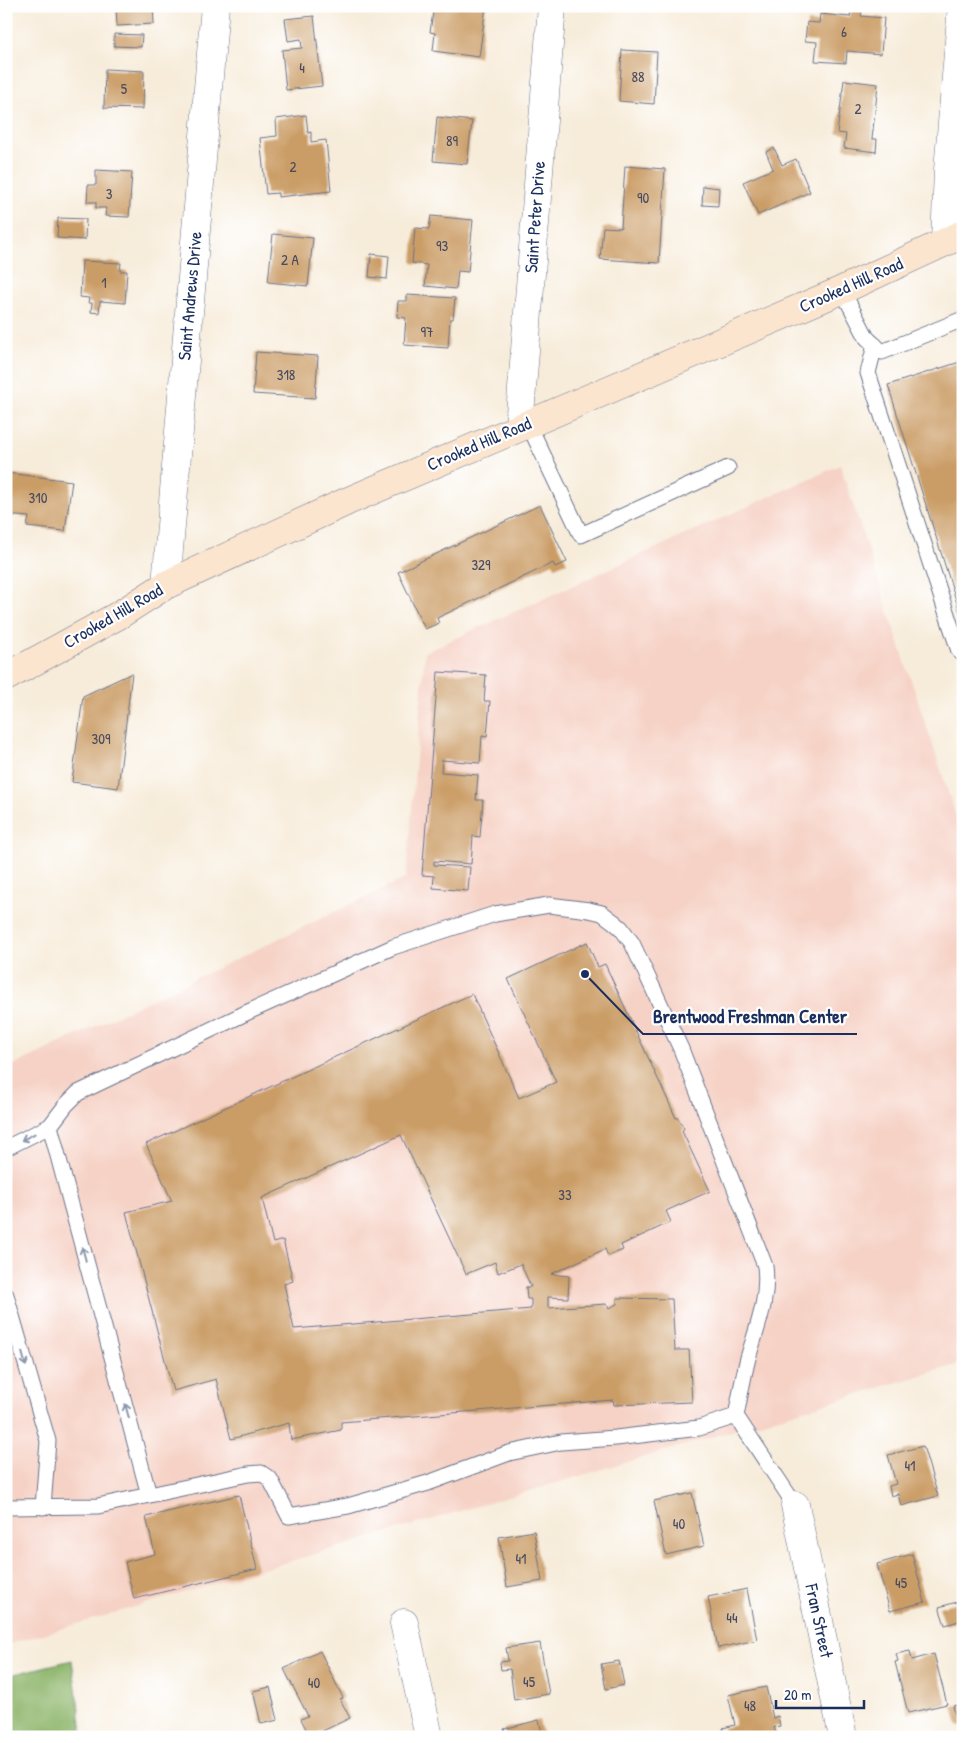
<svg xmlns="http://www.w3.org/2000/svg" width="969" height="1743" font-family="'Patrick Hand',sans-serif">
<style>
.built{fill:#f6d1c5}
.forest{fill:#8db56b;stroke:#547264}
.building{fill:#cb9d66;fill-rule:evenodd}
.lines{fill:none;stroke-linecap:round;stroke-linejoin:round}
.service-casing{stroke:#687189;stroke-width:17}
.minor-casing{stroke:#687189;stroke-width:29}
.secondary-casing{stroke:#687189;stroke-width:29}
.service{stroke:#fff;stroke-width:15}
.minor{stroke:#fff;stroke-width:28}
.secondary{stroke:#fbe5cf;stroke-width:28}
.oneway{stroke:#8d97ae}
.labels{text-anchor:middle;stroke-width:4.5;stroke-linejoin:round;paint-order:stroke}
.number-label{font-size:15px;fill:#474a60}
.street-label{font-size:18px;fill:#1b2f5e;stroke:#fff}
.leader{fill:none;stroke:#1b2f5e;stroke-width:2}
.callout-dot{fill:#1b2f5e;stroke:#fff;stroke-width:2}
.callout-label{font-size:19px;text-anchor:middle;font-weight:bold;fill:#1b2f5e;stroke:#fff;stroke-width:4.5;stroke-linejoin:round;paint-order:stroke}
</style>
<rect width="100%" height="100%" fill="#fff"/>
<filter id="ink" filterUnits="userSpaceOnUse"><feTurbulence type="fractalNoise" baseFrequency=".02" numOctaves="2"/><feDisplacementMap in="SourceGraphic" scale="10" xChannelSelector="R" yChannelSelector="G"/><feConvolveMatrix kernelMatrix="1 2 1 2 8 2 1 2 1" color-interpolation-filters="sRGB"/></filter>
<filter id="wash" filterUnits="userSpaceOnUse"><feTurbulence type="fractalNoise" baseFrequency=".0096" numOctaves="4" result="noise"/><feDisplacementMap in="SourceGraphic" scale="20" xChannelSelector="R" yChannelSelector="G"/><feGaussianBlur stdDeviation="1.12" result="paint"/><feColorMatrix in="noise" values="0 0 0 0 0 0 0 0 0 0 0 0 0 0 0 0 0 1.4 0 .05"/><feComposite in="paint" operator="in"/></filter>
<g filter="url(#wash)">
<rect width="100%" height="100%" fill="#f7ecda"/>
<!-- built -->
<polygon class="built" points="840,465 963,837 963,1363 6,1645 6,1069 406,878 425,652"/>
<!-- forest -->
<polygon class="forest" points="72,1660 83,1737 6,1737 6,1676"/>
<g id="blocks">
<!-- building -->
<g class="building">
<polygon points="116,6 153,6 154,24 117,26"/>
<polygon points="434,6 486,6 479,57 433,51 435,33 430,32"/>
<polygon points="851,10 862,11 861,16 884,18 881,54 847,51 846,63 815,61 817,42 805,41 807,22 819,23 820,14 850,17"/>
<polygon points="314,16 322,86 286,90 282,50 302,48 301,39 288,41 285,19"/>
<polygon points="114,34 142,35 141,47 114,46"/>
<polygon points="622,50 657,52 654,104 619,101"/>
<polygon points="105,69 144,71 143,109 104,108"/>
<polygon points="844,80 878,84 872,139 877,139 876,152 844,148 846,134 837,133"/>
<polygon points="306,115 308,133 311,132 311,142 326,140 331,191 278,197 278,193 266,194 260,138 277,136 276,119"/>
<polygon points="437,117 472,121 467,164 433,161"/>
<polygon points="774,148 782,165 796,159 810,192 758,215 743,182 773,169 766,152"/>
<polygon points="625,166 665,169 659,263 600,259 603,227 621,228"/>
<polygon points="96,170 132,172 129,217 105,216 106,208 96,208 96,202 87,202 88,185 96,185"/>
<polygon points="703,186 719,188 718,206 702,205"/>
<polygon points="431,216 473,220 468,272 458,271 456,289 425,286 427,265 412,263 415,228 429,229"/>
<polygon points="58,218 86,219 85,240 57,238"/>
<polygon points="273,234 313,238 308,286 268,282"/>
<polygon points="371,254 389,256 387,279 369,277"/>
<polygon points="82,261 121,263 120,271 127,271 125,303 100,301 99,313 91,312 92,303 88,303 89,298 80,297"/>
<polygon points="407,295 455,298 453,319 450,319 448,348 404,345 406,318 397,317 398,301 407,301"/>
<polygon points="256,352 318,356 315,398 253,394"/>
<polygon points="963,361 963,619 962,619 888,385"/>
<polygon points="6,473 72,481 65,531 27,527 29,517 6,515"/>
<polygon points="540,505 567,562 555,567 553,563 437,618 439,623 425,629 398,572"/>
<polygon points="438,672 486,675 484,701 490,701 487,737 482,736 480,763 442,760 441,772 478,775 476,800 483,800 480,837 473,836 471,864 434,861 434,865 470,867 468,891 433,888 434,876 422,875"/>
<polygon points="132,673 118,788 72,782 83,696"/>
<polygon points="10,754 8,779 6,779 6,757"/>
<path d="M587,942L598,967L605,964L676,1118H678L684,1128L682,1131L710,1191L666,1211L671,1222L621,1245L623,1250L608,1256L605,1249L551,1274L569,1276L568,1298L548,1297V1308L606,1304L609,1308L617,1304V1298L672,1299L675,1350H689L692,1402L614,1405L613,1400L341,1422V1430L291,1440L289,1423L231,1439L216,1379L173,1391L126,1212L172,1201L146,1144L472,994L519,1098L556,1082L508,979ZM401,1135L466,1274L495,1262L498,1273L521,1264L531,1287H526L527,1299H531V1309L294,1329L284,1284L293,1281L283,1240L273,1243L262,1198Z"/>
<polygon points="923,1446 938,1496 901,1506 898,1494 891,1496 889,1486 896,1484 888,1455"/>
<polygon points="692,1493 704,1546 666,1555 654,1501"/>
<polygon points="239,1495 257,1569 134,1599 125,1562 155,1554 146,1517"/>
<polygon points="534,1531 542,1581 507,1587 499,1537"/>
<polygon points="912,1554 925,1602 890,1611 877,1564"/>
<polygon points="747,1589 757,1640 718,1648 708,1597"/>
<polygon points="961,1601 963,1620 945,1625 939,1607"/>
<polygon points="540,1643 549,1694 514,1700 510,1669 501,1670 500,1662 508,1661 506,1648"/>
<polygon points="320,1651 343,1698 340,1699 350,1718 310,1737 301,1719 308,1716 284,1669"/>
<polygon points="910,1651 912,1660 934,1654 947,1704 908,1713 895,1662 898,1661 896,1654"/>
<polygon points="619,1661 624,1685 606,1689 601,1664"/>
<polygon points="270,1687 278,1720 261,1724 253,1691"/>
<polygon points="766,1687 773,1718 778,1716 780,1726 774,1727 777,1737 725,1737 723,1728 735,1725 728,1695"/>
<polygon points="963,1704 963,1725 958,1726 953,1706"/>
<polygon points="539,1720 543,1737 506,1737 504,1729"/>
</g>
</g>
</g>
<g filter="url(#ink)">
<use href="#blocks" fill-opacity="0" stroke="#687189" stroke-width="1"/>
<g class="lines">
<defs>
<g id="service">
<polyline points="842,290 867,338 882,352 963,319"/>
<polyline points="875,345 868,373 959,651 963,654"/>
<polyline points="528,423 581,535 728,468"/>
<polyline points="6,1148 50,1126"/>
<polyline points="6,1295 48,1441 43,1507"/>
<path d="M149,1495L50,1126L66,1105L78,1093L248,1012L393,947L495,914L549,905L589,910L602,913L614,922L621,928L632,943L681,1049L765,1266C769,1299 757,1327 748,1358C743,1377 740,1397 736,1416"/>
<polyline points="6,1507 98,1506 248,1474 261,1473 270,1479 289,1516 348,1506 428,1483 509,1453 561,1442 616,1438 699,1428 736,1416 795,1505"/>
</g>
<g id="minor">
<polyline points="945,242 948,170 962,6"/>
<polyline points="519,427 552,6"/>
<polyline points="166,585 215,6"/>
<polyline points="795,1505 843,1737"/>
<polyline points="404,1623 429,1737"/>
</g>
<polyline id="secondary" points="6,677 119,615 166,585 348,501 842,290 963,234"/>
</defs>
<!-- service casing -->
<use href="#service" class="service-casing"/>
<!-- minor casing -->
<use href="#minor" class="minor-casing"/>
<!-- secondary casing -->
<use href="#secondary" class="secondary-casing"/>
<!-- service -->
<use href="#service" class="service"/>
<!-- minor -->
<use href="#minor" class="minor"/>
<!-- secondary -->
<use href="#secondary" class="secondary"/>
</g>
<!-- one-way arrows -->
<defs><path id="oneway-shaft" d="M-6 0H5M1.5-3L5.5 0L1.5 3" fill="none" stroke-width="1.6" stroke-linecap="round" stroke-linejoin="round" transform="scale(1.25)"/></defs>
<g class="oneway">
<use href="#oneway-shaft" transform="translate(28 1137) rotate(153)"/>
<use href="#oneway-shaft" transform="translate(84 1254) rotate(-105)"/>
<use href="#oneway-shaft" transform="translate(24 1359) rotate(74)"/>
<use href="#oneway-shaft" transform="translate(127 1411) rotate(-105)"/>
</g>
</g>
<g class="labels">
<!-- number labels -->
<g class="number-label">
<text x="844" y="37">6</text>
<text x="302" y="73">4</text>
<text x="638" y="82">88</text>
<text x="124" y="94">5</text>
<text x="858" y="114">2</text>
<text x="452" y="146">89</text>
<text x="293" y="172">2</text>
<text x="109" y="199">3</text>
<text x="643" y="203">90</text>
<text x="442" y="251">93</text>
<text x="290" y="265">2 A</text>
<text x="104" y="288">1</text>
<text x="427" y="337">97</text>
<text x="286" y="380">318</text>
<text x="38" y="503">310</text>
<text x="481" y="570">329</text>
<text x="101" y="744">309</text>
<text x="565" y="1200">33</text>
<text x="910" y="1471">41</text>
<text x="679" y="1529">40</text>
<text x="521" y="1564">41</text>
<text x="901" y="1588">45</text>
<text x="732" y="1623">44</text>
<text x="529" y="1687">45</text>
<text x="314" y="1688">40</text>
<text x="750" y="1711">48</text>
</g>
<!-- street labels -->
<g class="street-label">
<text transform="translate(535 217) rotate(-86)" y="6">Saint Peter Drive</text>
<text transform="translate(851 285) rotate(-24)" y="6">Crooked Hill Road</text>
<text transform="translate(190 296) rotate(-85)" y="6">Saint Andrews Drive</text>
<text transform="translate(479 444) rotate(-23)" y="6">Crooked Hill Road</text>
<text transform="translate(113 616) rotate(-30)" y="6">Crooked Hill Road</text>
<text transform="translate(819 1621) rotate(78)" y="6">Fran Street</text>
</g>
</g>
<!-- callouts -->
<path class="leader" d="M585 974L643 1034H857"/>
<circle class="callout-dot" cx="585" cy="974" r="5"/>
<g class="callout-label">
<text x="750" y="1023">Brentwood Freshman Center</text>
</g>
<!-- margin -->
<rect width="969" height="1743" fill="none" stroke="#fff" stroke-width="25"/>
<!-- scale -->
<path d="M776 1700v8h88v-8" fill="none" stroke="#1b2f5e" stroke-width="2.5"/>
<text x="784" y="1700" font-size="15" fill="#1b2f5e" stroke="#ffffff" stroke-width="4" paint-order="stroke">20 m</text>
</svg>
